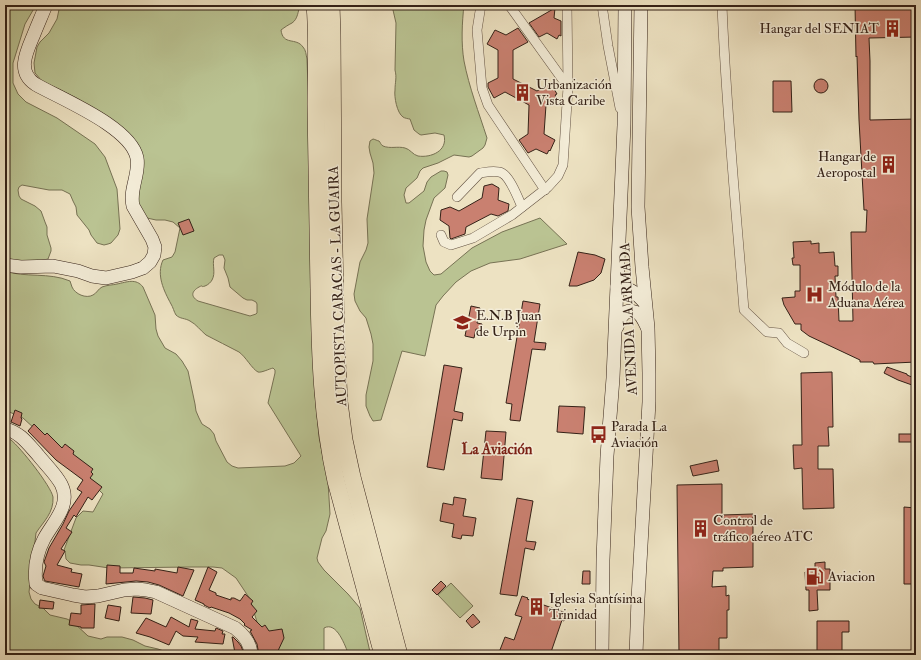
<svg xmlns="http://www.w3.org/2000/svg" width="921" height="660" font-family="'IM FELL Double Pica',serif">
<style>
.green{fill:#bac392;stroke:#777254;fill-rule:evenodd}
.building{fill:#c98070;stroke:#342117}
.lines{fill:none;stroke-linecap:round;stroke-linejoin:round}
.street-casing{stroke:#625142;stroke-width:10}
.secondary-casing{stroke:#342117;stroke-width:14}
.highway-casing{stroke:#342117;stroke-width:18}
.street{stroke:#f3ecd7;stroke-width:9}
.secondary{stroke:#f3ecd7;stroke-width:13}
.highway{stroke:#ede2c2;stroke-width:17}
.labels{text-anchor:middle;stroke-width:3;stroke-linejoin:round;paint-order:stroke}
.poi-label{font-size:14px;fill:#342117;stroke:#f3ecd7;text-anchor:start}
.street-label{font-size:14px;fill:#342117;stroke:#f3ecd7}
.neighbourhood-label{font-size:15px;font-weight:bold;fill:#7a1f14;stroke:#f3ecd7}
</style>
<rect width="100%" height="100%" fill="#ede2c2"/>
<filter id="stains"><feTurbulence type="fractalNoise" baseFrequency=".005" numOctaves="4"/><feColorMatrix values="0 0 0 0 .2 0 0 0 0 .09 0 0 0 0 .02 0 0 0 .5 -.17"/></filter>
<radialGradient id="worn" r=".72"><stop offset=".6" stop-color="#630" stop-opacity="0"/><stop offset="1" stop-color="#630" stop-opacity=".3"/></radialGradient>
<!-- green -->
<g class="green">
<path d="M5,5H36L25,24L13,63V83L18,94L26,102L57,118L95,144L105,157L117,189L120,229L118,235L111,243L108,244L104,245L97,243L91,235L89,230L77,215L76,207L73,201L70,194L62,190H49L22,185L19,187L18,190L19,196L21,199L35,206L41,211L45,222L47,227V235L51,248V251L48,259C30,263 22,265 5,257Z"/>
<path d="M60,5H300C298,11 298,19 292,23C288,25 285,27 281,30C283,46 296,37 303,47C306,50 306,55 307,59L310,143L312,322L315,394L319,437L328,482L330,514L326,531L322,538L317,558L318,562L324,570L348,594L360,608L370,652L362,655H349C345,646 337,621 324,628V650L323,655H265L257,622L250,599L236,578L222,568L213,567H191L109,568L89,565H81L70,563L66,559L65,551L64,550L76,518L83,511L93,512L103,494L72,463L23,418L5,410V271C25,278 49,272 70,281C71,283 71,285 72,287C75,294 86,299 93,295C97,293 98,289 102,287C107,285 113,285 117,284C127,282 136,278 143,287L155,315L156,329L158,336L165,348L176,354L182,361L188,371L195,404L196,411L199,418L202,424L210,429L214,434L216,441L227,462L232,466L238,468L285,466L294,463L301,456L268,403L275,373V370L273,368C269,369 261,373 258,372C252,369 246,357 239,352C228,346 217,341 206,335C201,331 196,324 190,321C185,318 180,319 176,315C174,312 173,307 171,304C164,291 156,275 163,260L172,257L175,252L180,228L173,222L165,220H156L147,218L134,207L138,173L125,132L78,99L42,81L35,73L34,63L37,47L40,42L49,33L57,19ZM219,255H223L225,260L224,268L228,278L230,287L243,298L247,300H252L256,302L257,304V313L256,314L250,316L198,301C190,296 192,291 199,287C205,284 199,288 205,286C208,285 211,282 212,280C216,273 212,265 214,258Z"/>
<path d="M393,5H464C462,23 461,43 464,61C469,87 479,113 487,138L485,145L483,148L472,156L469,157L454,155L438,163L423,168L420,171L417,178L406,188L404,195L406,203H409L424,191L427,182L431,177L441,171H444L447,172L448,175L445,188L434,198L426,220L424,230L423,246L426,262L430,271L434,275L441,274L472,248L502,232L540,218L567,244L520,259L490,263L471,271L456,282L443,296L436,305L425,356L402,351L381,420L373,421L370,416L366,406V395L373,361V344L371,334L366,318L360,311L355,301L354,294L360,262L366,250L368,243L367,219L374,173L373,163L370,153L369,147L370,141L373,139C374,139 378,141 379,141C381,143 380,144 383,146C390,149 398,146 405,148C410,149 413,155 418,156C431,158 448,151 444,135L435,133L421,135L419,134L414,130L410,119C409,119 404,118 403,117C397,113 394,97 395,90C395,82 397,78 395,70L396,23L393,10Z"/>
<path d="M5,437C7,438 9,439 11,440C20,447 51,486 53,497C54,513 43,522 36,533L29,592L31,599L35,604L43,608L50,615L67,619L73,622L88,636L101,639L107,637H122L133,640L145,646L158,649L175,655H5Z"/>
<polygon points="451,583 473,606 460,618 438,595"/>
</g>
<!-- building -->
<g class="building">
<polygon points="855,5 916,5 916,37 869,38 870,61 870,120 916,119 916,362 874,364 873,362 860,362 860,360 809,336 801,330 801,324 795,324 784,305 782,298 795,297 795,291 800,291 800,265 793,265 792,258 794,258 793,242 811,241 811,244 819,243 819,253 834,252 835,266 838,266 838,276 835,276 836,297 838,297 839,321 853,321 851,232 866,232 867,210 864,210 859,120 857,56 856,57"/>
<polygon points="555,8 554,18 561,21 561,36 559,35 557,39 547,33 539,37 529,23"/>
<polygon points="518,28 528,42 513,50 513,79 537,91 549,84 551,88 553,87 557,94 555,95 557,98 546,105 544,134 555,140 550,151 549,150 547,154 536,149 528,153 519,140 528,134 529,105 505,92 494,98 488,87 488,83 498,78 498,50 487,44 495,30 506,35"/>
<circle cx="821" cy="86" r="7"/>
<polygon points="773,81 791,81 792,112 773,112"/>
<polygon points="492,184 499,188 498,200 509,204 508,211 498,216 491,214 466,227 465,234 451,239 450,238 449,226 440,220 441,210 450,207 459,211 482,198 484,186"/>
<polygon points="189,219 194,231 183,235 178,223"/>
<polygon points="578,252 595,255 605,259 601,273 594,280 577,286 569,286"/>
<polygon points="523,301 540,304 534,342 546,343 545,350 532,349 520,421 510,420 512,404 506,403"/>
<polygon points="471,306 480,308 477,323 482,324 481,330 476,329 474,338 465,336"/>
<polygon points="444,365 462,368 454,411 463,413 462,421 453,419 444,470 427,467"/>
<polygon points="887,367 907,374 907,375 914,378 912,385 898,380 884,373"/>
<polygon points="832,372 833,427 828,427 829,446 818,446 818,469 833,469 834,508 803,509 802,468 794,469 793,445 802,445 801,373"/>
<polygon points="559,406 585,407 583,434 557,432"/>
<polygon points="15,410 22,413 21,418 22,419 20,426 11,422"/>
<polygon points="34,424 45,435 47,433 62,448 65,444 74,451 73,454 93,469 91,472 93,474 90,478 102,487 92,500 88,497 76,517 74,515 66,528 72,532 61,549 65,551 57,565 72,569 71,572 82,574 79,587 45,581 44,579 43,576 46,566 44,562 49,548 63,524 69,511 82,492 77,489 83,480 56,460 28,431"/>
<polygon points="486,431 506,432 502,480 481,478"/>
<rect x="899" y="434" width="17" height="8"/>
<polygon points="717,460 719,471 693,476 690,466"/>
<polygon points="722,484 722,515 753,514 753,567 723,568 723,571 713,571 712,587 726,586 726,596 729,595 729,610 727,610 727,638 719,638 719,655 679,655 677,485"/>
<polygon points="454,497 466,499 463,516 476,518 473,536 462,535 461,539 452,537 454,524 440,521 443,503 453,505"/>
<polygon points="517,498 533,501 526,541 536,542 534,550 525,548 517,596 500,594"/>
<polygon points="904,507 916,508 916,584 904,584"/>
<polygon points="825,562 825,569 830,569 830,590 817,590 818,610 809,611 809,590 806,590 805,572 815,571 815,563"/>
<polygon points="107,565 120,566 120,573 133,573 134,568 155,571 155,569 177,573 178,567 194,570 183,596 159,585 148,582 136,581 106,584"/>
<polygon points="208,567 217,572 209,590 216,593 216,595 231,600 231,598 234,598 240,601 245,594 253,601 251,604 257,611 252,617 262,627 265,625 269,631 282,629 284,638 276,655 259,655 257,644 250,631 252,630 244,625 245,624 240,619 229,613 211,607 210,608 204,605 204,604 195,600"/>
<polygon points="583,571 590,571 590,584 582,584"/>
<polygon points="441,581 446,586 437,595 432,590"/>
<polygon points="522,596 528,598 527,599 566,613 564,621 562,620 550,655 498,655 505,637 514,640 522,617 515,615"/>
<polygon points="133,597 145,598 153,600 151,614 131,613"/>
<polygon points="40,600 54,602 53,609 39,608"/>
<polygon points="95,604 94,628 81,628 81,627 69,625 71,613 81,614 81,605"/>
<polygon points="108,605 121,607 119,621 105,618"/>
<polygon points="473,614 480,622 472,628 466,621"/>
<polygon points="171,617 189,627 191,619 198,621 195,629 215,631 216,628 223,631 222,634 225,634 223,644 195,642 198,637 183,636 176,631 169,645 150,637 136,633 146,618 166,627"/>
<polygon points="817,621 849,621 849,632 842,632 842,655 817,655"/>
<polygon points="232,637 233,637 238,642 241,646 243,651 235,653"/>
</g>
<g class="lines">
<defs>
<g id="street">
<polyline points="481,5 477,30 482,88 488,105 545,190"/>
<polyline points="509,5 568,87"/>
<polyline points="602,5 608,46 620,108"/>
<path d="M722,5C726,107 736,208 744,310L767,332L779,333L787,343L804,353"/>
<path d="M457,197L480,173C487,172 496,170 502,173C510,177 518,198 522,207"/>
<polyline points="441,235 444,242 451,245 473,238 512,215 548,187 558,176 563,165 568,87 567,5"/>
</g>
<g id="secondary">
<path d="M5,265L21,267L53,266L78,271L92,276L106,278L132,272L143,268L150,262L154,255L155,247L152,239L133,206C129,189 140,174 137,158C131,127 61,99 35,84C16,71 27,51 34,34C38,24 42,15 46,5"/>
<path d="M617,287C630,287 637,294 645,303"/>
<path d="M617,327C619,320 622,311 631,311C635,312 638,312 640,315C643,318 645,323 647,327"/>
<path d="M5,429C20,432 28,444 38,455C45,464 55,473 61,484C72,505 53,522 44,539C36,554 34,568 36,584L42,588L73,595L85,597L98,596L124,590L137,589L146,590L156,592L235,628C244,635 251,643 251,655"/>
<polyline points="602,655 603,560 607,456 613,378 624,125 625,5"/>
<polyline points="636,655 638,599 649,402 649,373 648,328 642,267 638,207 641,5"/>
</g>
<g id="highway">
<path d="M315,5C318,38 316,72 316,105C317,166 318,228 319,289C320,354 322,418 336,481L383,655"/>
<polyline points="331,5 332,34 333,202 336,344 339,402 344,440 352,477 399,655"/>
</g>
</defs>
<!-- street casing -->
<use href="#street" class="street-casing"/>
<!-- secondary casing -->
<use href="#secondary" class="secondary-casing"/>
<!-- highway casing -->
<use href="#highway" class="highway-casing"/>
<!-- street -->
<use href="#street" class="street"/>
<!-- secondary -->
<use href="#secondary" class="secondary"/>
<!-- highway -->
<use href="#highway" class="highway"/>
</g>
<!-- icons -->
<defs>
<symbol id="building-bare" viewBox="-9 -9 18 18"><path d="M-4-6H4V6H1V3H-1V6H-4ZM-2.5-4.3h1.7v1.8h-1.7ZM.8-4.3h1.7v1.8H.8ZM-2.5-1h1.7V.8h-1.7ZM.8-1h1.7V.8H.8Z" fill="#8f2418" stroke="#f3ecd7" stroke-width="2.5" paint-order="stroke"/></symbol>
<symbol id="hospital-bare" viewBox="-9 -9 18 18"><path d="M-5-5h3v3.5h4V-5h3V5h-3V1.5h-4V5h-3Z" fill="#8f2418" stroke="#f3ecd7" stroke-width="2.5" paint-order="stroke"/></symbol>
<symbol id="school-bare" viewBox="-9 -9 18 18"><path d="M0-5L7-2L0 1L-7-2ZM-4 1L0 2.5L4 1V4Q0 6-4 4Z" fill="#8f2418" stroke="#f3ecd7" stroke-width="2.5" paint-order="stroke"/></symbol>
<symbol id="bus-bare" viewBox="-9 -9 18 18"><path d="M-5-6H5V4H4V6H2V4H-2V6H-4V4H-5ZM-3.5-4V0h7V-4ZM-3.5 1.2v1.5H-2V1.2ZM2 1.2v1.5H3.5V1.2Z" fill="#8f2418" stroke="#f3ecd7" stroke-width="2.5" paint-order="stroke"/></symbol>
<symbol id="fuel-bare" viewBox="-9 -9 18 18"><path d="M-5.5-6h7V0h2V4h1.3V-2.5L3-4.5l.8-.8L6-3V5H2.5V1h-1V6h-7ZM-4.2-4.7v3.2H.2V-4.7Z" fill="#8f2418" stroke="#f3ecd7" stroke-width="2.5" paint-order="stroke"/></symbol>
</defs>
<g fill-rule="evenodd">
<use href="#building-bare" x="880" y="16" width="25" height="25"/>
<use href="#building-bare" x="510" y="80" width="25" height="25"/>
<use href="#building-bare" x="876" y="152" width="25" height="25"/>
<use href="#hospital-bare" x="802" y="282" width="25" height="25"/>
<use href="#school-bare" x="450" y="310" width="25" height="25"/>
<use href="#bus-bare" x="586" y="422" width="25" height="25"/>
<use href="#building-bare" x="688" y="516" width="25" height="25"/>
<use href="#fuel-bare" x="802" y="564" width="25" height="25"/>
<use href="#building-bare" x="524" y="594" width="25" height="25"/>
</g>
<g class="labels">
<!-- poi labels -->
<g class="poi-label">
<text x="879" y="33" text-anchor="end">Hangar del SENIAT</text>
<text x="536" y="89">Urbanización<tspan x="536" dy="16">Vista Caribe</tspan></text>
<text x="876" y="161" text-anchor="end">Hangar de<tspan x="876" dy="16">Aeropostal</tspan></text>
<text x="828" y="291">Módulo de la<tspan x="828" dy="16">Aduana Aérea</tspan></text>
<text x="476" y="320">E.N.B Juan<tspan x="476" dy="16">de Urpin</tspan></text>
<text x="611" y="431">Parada La<tspan x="611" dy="16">Aviación</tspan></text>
<text x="713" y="525">Control de<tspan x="713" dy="16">tráfico aéreo ATC</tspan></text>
<text x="828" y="581">Aviacion</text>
<text x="549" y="603">Iglesia Santísima<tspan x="549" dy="16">Trinidad</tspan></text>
</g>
<!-- street labels -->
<g class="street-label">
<text transform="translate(337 286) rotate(-92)" y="5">AUTOPISTA CARACAS - LA GUAIRA</text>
<text transform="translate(628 319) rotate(-93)" y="5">AVENIDA LA ARMADA</text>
</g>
<!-- neighbourhood labels -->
<g class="neighbourhood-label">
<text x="497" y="454">La Aviación</text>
</g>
</g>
<!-- margin -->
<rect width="921" height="660" fill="none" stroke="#ede2c2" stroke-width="20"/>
<rect x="6" y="6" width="909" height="648" fill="none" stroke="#342117" stroke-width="2"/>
<rect x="10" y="10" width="901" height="640" fill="none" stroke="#342117"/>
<rect width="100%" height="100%" filter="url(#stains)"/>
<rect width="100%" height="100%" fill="url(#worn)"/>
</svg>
